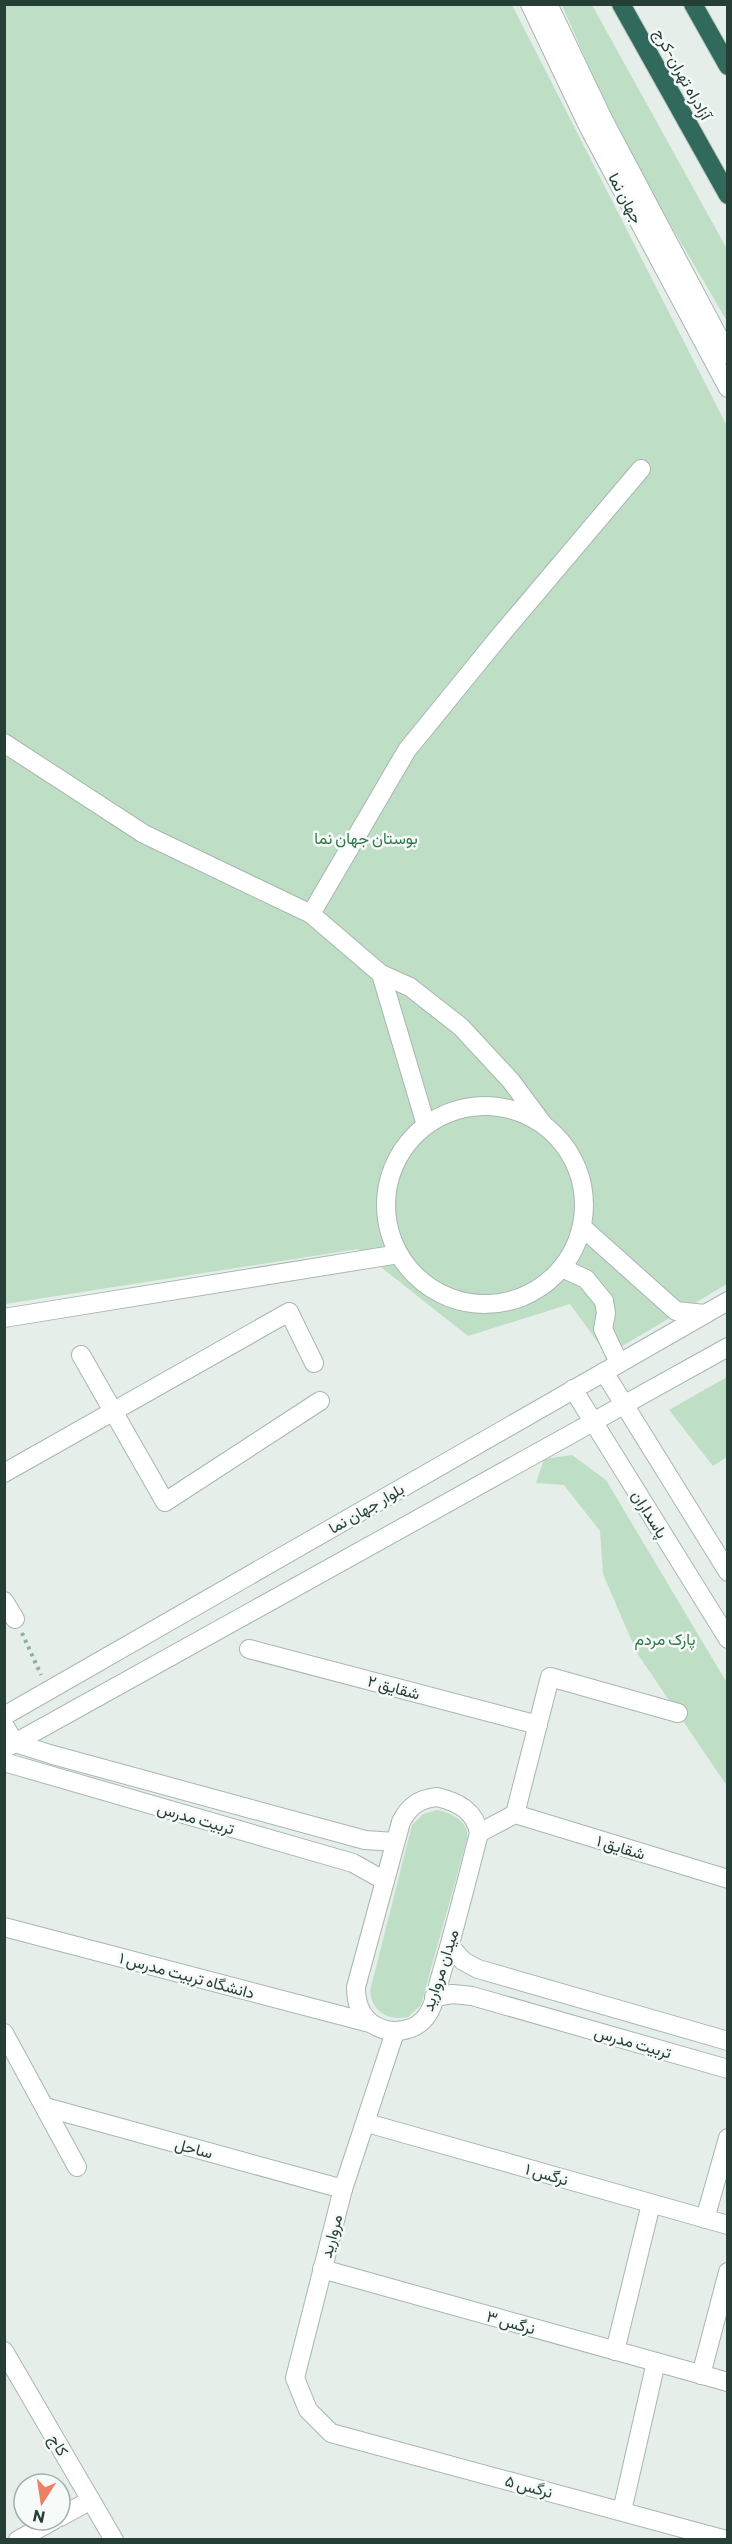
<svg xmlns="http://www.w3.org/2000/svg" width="732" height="2544" font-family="Commissioner,Vazirmatn,sans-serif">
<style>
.green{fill:#bfdec6}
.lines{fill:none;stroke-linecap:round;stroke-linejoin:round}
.minor-casing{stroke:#a8b6b0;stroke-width:20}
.highway-casing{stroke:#c2c9c7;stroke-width:20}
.path{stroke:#87b0a1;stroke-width:4;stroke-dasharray:3 4.5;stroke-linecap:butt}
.minor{stroke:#fff;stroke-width:18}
.highway{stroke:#316a5c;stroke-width:18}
.labels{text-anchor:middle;stroke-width:5;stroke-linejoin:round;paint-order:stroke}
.street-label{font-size:16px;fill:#253f37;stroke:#f6faf8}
.park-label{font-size:16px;fill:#307548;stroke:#f6faf8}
</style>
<rect width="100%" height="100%" fill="#e5eee9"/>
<!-- green -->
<g class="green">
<polygon points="5,5 512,5 727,426 727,1284 607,1355 570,1304 468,1336 358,1249 5,1304"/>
<polygon points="562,5 592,5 727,249 727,321 619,137"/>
<polygon points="727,1377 727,1457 713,1466 669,1410"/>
<polygon points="572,1455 606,1480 727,1683 727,1786 637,1653 603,1574 600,1531 564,1485 536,1483 544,1459"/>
<path d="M437,1810C451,1813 470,1821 467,1839L421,2005L408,2017C388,2021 372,2012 370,1991L412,1825L423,1814Z"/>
</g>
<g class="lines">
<defs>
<g id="minor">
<polyline points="530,4 588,126 728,388"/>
<polyline points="548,4 603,119 728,355"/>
<polyline points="4,743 144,834 311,914 381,974 410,987 461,1027 511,1081 543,1124"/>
<polyline points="311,914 407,750 499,637 641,469"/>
<polyline points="381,974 426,1125"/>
<circle cx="485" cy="1205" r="99"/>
<polyline points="582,1227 676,1311 705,1314"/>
<polyline points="562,1268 586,1279 604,1301 606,1313 603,1329 619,1363"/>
<polyline points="4,1318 399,1254"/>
<polyline points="81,1355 165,1502 320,1401"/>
<polyline points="604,1372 728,1572"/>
<polyline points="573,1389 728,1639"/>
<polyline points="4,1473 289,1312 314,1363"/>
<polyline points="4,1601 15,1619"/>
<polyline points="249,1649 538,1725"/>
<polyline points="4,1716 728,1301"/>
<polyline points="4,1725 15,1743 53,1755 365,1840 395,1842"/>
<polyline points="4,1749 728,1347"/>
<polyline points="4,1762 353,1863 385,1881"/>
<path d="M437,1797C458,1802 475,1811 479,1833C467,1880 455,1928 441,1975C437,1987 435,2004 428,2014C416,2033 388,2036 371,2023C359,2014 356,2001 356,1987L401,1822C409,1806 419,1799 437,1797Z"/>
<polyline points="515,1814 728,1879"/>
<polyline points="479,1833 515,1814 550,1677 678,1713"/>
<polyline points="4,1927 370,2023"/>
<polyline points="450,1946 463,1961 478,1969 728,2041"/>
<polyline points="434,1997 453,1994 472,1996 728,2069"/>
<polyline points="395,2032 343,2189 295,2378 308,2410 331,2433 726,2540"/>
<polyline points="4,2033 77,2167"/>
<polyline points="45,2107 343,2189"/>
<polyline points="367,2123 728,2225"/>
<polyline points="705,2219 728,2138"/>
<polyline points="322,2269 728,2382"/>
<polyline points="4,2351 114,2540"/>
<polyline points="615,2351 651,2204"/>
<polyline points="701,2375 728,2272"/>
<polyline points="622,2511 656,2362"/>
<polyline points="60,2517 91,2500"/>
<polyline points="18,2540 54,2520"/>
</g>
<g id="highway">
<polyline points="621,4 728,195"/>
<polyline points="693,4 728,66"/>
</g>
</defs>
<!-- minor casing -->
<use href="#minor" class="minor-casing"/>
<!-- highway casing -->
<use href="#highway" class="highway-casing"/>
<!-- path -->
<polyline class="path" points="22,1633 41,1675"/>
<!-- minor -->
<use href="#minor" class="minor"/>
<!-- highway -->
<use href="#highway" class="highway"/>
</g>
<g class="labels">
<!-- street labels -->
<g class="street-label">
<text transform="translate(683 74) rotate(61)" y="6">آزادراه تهران-کرج</text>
<text transform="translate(626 198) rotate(62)" y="6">جهان نما</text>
<text transform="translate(366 1508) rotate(-30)" y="6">بلوار جهان نما</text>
<text transform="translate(650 1514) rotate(58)" y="6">پاسداران</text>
<text transform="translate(394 1687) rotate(15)" y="6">شقایق ۲</text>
<text transform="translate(196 1818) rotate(16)" y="6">تربیت مدرس</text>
<text transform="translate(621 1847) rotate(17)" y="6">شقایق ۱</text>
<text transform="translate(440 1970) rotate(-72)" y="6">میدان مروارید</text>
<text transform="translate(187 1975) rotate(15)" y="6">۱ دانشگاه تربیت مدرس</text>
<text transform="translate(633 2042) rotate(16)" y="6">تربیت مدرس</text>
<text transform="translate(194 2148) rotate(15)" y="6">ساحل</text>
<text transform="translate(547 2174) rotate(16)" y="6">نرگس ۱</text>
<text transform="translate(331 2236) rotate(-75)" y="6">مروارید</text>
<text transform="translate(511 2322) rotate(16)" y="6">نرگس ۳</text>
<text transform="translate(59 2445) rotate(60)" y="6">کاج</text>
<text transform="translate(529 2486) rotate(15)" y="6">۵ نرگس</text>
</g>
<!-- park labels -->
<g class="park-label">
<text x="366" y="844">بوستان جهان نما</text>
<text x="665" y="1645">پارک مردم</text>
</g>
</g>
<!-- border -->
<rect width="732" height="2544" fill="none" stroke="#253f37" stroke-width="12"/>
<!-- north arrow -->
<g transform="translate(42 2502) rotate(192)"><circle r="28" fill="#f6faf8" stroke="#a2afab" stroke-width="1.5"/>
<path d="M0-4.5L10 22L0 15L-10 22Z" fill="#ec8064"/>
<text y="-9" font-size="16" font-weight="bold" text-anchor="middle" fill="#253f37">N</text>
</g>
</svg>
